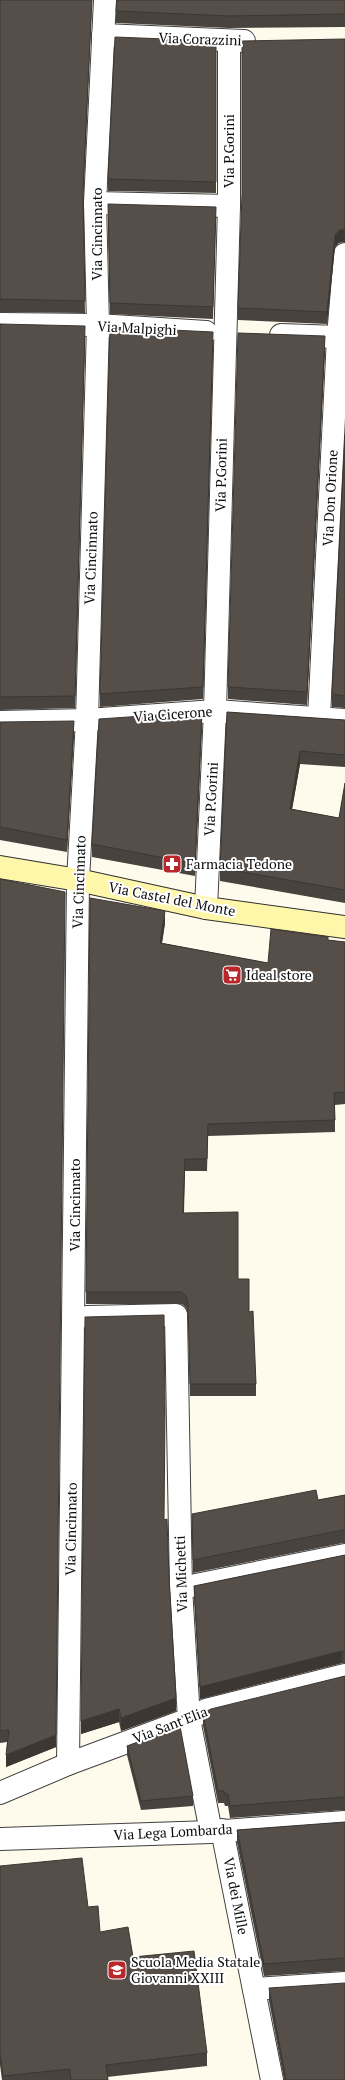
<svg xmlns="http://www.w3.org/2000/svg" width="345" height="2080" font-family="'PT Serif',serif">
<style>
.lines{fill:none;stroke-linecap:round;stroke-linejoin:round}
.street-casing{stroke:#404040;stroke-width:24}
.secondary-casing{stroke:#2f2f2f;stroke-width:24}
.street{stroke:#fff;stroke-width:22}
.secondary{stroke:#fef6a9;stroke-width:22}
.wall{fill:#49433f}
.shaded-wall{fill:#3c3733}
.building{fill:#554e49;stroke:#3c3733}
.labels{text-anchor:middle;stroke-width:4;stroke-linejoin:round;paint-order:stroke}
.street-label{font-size:14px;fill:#0d0d0d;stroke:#fff}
.poi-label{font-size:14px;fill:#0d0d0d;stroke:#fff;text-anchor:start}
</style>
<rect width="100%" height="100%" fill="#fffbec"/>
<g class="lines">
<defs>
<g id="street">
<polyline points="103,35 244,41"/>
<polyline points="95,203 229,206"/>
<polyline points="0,324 98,325 206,332"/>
<polyline points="281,335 338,337 345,339"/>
<polyline points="319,717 338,337 345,254"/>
<polyline points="0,722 87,720 215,711 345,720"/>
<polyline points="206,908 215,711 229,206 229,41"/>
<polyline points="87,1317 176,1315 181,1588 189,1719 211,1832"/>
<polyline points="181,1588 345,1555"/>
<polyline points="68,1764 78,880 87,720 98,325 95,203 105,0"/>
<polyline points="0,1793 68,1764 189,1719 206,1710 345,1675"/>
<polyline points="222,1830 272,2080"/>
<polyline points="0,1839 211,1832 345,1822"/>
<polyline points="254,1989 345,1983"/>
</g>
<polyline id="secondary" points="0,867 78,880 206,908 345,927"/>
</defs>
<!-- street casing -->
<use href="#street" class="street-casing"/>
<!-- secondary casing -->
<use href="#secondary" class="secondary-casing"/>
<!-- street -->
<use href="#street" class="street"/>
<!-- secondary -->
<use href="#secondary" class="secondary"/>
</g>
<!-- wall -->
<g class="wall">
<polygon points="0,0 92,0 83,198 85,313 0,312"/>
<polygon points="345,0 345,27 229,28 116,23 116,11"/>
<polygon points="216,41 216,193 108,191 108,179"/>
<polygon points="108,216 216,218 213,319 110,314"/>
<polygon points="339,243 335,247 327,324 238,320 238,308"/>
<polygon points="0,324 85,338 75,708 0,710"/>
<polygon points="213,344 203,699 100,707 100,694"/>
<polygon points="325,349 307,705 228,699 228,687"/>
<polygon points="345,435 345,708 332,707 332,694"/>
<polygon points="227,712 345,720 345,767 300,764 292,809 339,818 345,783 345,903 220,881 220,868"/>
<polygon points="0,722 74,733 67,852 0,840"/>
<polygon points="202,724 195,876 92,857 92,844"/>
<polygon points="0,879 56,1747 6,1767 7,1742 0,1743"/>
<polygon points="90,898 165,923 162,943 268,963 328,940 345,942 345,1104 335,1105 335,1132 208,1136 207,1171 185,1171 184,1213 238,1279 249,1312 256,1384 256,1396 190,1396 188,1315 186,1308 182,1304 86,1304"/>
<polygon points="345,1495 345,1543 343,1543 193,1573 192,1514 318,1500"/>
<polygon points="164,1519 169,1576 176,1711 121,1731 119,1722 81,1734"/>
<polygon points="345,1555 345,1663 342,1663 200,1699 194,1598 194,1586"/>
<polygon points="345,1676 345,1810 230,1818 228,1806 225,1806 224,1803 218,1803 203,1726 203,1713"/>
<polygon points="127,1746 193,1796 193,1806 141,1810 127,1755"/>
<polygon points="345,1822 345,1971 264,1976 237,1843 237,1830"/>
<polygon points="0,1866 88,1907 100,1932 133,1957 207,2053 207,2066 107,2077 108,2080 2,2080 0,2065"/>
<polygon points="269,1988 345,2080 284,2080 269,2001"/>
</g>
<!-- shaded-wall -->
<g class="shaded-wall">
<polygon points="92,0 83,202 83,190"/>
<polygon points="345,229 345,242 339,243 335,247 327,324 327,312 335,235 339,230"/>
<polygon points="85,326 85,338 75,708 75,696"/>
<polygon points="213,332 213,344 203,699 203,687"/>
<polygon points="325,336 325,349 307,705 307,692"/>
<polygon points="202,712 202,724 195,876 195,864"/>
<polygon points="74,721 74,733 67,852 67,840"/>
<polygon points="300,751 300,764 290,821 290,809"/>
<polygon points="65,892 56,1747 6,1767 6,1755 56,1735"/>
<polygon points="165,911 165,923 160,955 160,943"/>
<polygon points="342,1651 342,1663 200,1699 200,1687"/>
<polygon points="176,1698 176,1711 121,1731 121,1718"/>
<polygon points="119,1709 119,1722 81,1734 81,1721"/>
</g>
<!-- building -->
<g class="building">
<polygon points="0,0 92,0 83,190 85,301 0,299"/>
<polygon points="117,0 345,0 345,14 229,16 116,11"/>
<polygon points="115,37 216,41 216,182 108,179"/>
<polygon points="345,39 345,229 339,230 335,235 327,312 238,308 242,194 242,41"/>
<polygon points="108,204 216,207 213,307 110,303"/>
<polygon points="0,324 85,326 75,696 0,697"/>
<polygon points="110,327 213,332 203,687 100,694"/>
<polygon points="238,333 325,336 307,692 228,687"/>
<polygon points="345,435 345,696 332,694"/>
<polygon points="202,712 195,864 92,844 99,719"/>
<polygon points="227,712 345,720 345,755 300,751 290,809 339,818 345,783 345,890 220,868"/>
<polygon points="74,721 67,840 0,827 0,722"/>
<polygon points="0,879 65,892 56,1735 6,1755 9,1730 0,1731"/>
<polygon points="90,898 165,911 160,943 268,963 271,929 328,937 328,940 345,942 345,1092 334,1093 335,1120 208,1124 207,1159 185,1159 183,1213 238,1212 238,1279 249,1279 249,1312 253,1311 256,1384 190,1384 188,1303 186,1296 182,1292 86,1292"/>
<polygon points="164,1315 165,1410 164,1520 167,1519 169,1576 176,1698 121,1718 119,1709 81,1721 85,1317"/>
<polygon points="316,1490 318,1500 345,1495 345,1531 343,1530 193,1560 192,1514"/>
<polygon points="345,1555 345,1651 342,1651 200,1687 194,1586"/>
<polygon points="345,1676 345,1797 230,1806 228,1794 225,1794 224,1791 218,1791 203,1713 211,1709"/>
<polygon points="180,1726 193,1796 141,1801 127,1746"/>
<polygon points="345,1822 345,1958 264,1964 237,1830"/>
<polygon points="82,1858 88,1907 98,1906 100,1932 128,1927 133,1957 194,1951 207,2053 106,2065 108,2080 71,2080 70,2069 3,2076 0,2053 0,1866"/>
<polygon points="345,1983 345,2080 286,2080 269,1988"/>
</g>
<!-- icons -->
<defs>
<symbol id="pharmacy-square" viewBox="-11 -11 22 22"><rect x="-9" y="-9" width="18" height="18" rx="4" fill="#ba272b" stroke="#fff"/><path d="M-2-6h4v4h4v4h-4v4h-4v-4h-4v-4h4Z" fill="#fff"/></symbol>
<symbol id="supermarket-square" viewBox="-11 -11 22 22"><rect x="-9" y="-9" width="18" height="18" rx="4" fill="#ba272b" stroke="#fff"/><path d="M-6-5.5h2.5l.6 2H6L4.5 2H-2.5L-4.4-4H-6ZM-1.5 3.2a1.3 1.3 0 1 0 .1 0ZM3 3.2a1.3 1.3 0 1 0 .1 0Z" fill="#fff"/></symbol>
<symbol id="school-square" viewBox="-11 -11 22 22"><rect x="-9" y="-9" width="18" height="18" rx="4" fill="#ba272b" stroke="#fff"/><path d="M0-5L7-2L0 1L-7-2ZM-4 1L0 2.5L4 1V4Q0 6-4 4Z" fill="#fff"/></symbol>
</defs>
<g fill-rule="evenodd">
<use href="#pharmacy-square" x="161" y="853" width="22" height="22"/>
<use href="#supermarket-square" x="221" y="964" width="22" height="22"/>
<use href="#school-square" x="106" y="1959" width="22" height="22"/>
</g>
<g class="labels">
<!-- street labels -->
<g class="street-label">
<text transform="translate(200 39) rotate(2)" y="5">Via Corazzini</text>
<text transform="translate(229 151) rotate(-90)" y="5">Via P.Gorini</text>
<text transform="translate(97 234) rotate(-90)" y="5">Via Cincinnato</text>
<text transform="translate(137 328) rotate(3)" y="5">Via Malpighi</text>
<text transform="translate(221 475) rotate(-89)" y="5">Via P.Gorini</text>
<text transform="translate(330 498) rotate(-87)" y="5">Via Don Orione</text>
<text transform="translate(91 558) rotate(-88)" y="5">Via Cincinnato</text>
<text transform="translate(173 714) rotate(-4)" y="5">Via Cicerone</text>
<text transform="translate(211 799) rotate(-87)" y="5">Via P.Gorini</text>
<text transform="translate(79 882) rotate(-88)" y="5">Via Cincinnato</text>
<text transform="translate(172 899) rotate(11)" y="5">Via Castel del Monte</text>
<text transform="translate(75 1205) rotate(-90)" y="5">Via Cincinnato</text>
<text transform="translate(71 1529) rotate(-89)" y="5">Via Cincinnato</text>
<text transform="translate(181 1574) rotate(-92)" y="5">Via Michetti</text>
<text transform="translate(170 1725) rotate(-21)" y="5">Via Sant'Elia</text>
<text transform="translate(173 1832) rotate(-3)" y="5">Via Lega Lombarda</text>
<text transform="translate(236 1896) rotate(79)" y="5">Via dei Mille</text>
</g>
<!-- poi labels -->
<g class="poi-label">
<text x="186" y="869">Farmacia Tedone</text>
<text x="246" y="980">Ideal store</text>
<text x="131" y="1967">Scuola Media Statale<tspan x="131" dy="16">Giovanni XXIII</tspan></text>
</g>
</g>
</svg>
